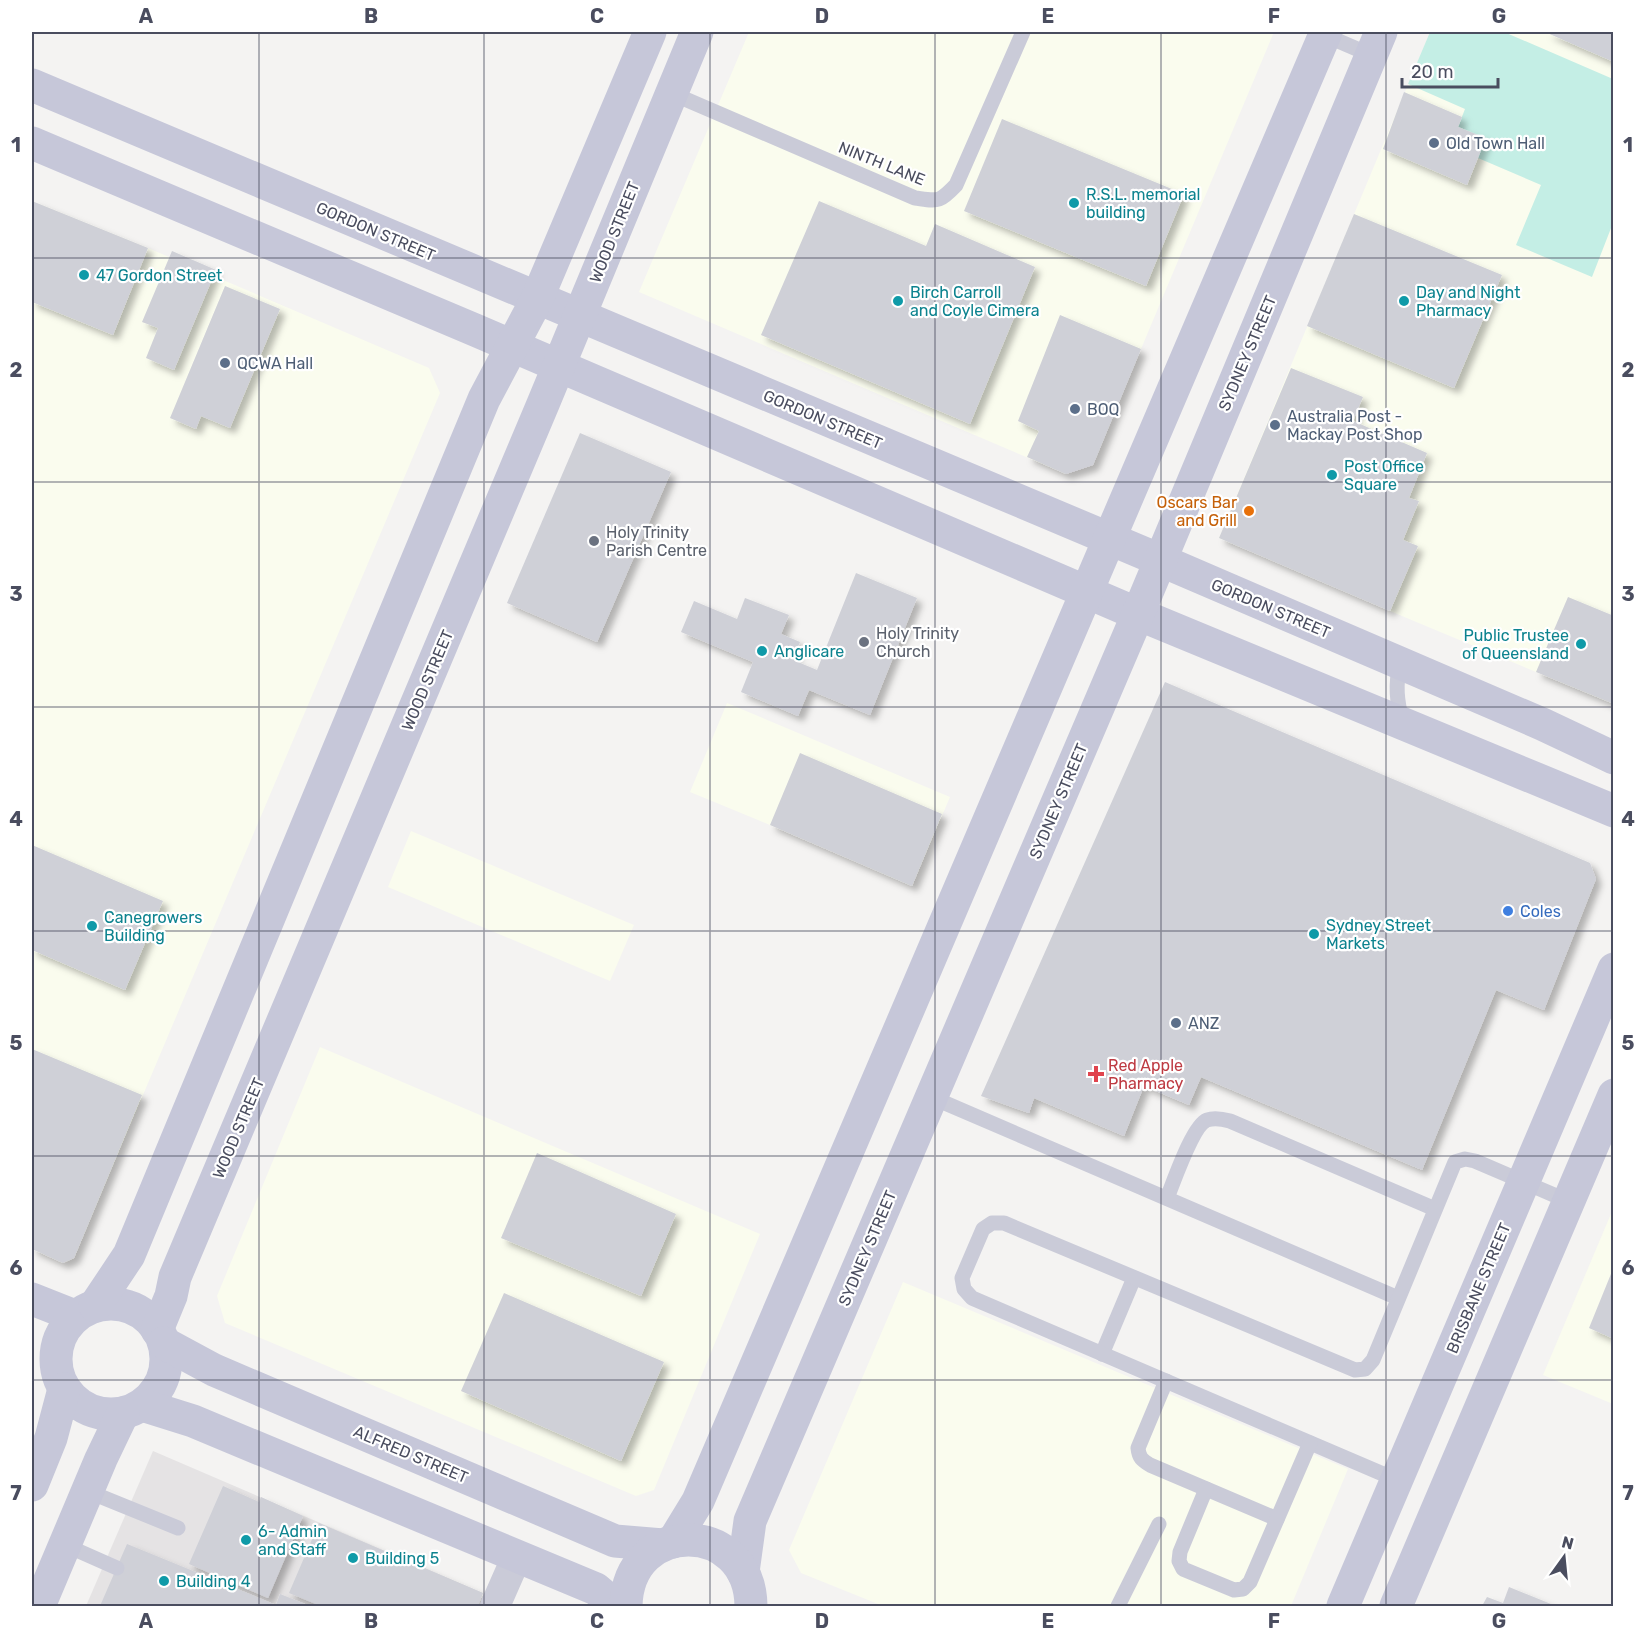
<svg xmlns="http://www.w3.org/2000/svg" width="1645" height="1638" font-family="Rubik,sans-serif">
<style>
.commercial{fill:#fafcee}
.education{fill:#e5e3e4}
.green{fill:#c4eee5}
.building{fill:#cfd0d7;filter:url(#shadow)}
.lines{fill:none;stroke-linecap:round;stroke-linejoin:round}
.lane{stroke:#cacbd8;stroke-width:15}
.street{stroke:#cacbd8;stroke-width:30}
.secondary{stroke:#c6c7d9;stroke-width:33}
.grid{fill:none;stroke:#4a4d5f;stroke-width:1.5;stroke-opacity:0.55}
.service-dot{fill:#5c6f8a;stroke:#fff;stroke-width:2}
.culture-dot{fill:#0f9aa8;stroke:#fff;stroke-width:2}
.food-dot{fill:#e8710a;stroke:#fff;stroke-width:2}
.worship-dot{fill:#6b7280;stroke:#fff;stroke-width:2}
.shop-dot{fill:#3f7fe0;stroke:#fff;stroke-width:2}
.health-dot{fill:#e0444e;stroke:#fff;stroke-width:2}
.labels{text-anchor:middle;stroke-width:4.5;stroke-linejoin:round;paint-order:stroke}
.service-label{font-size:16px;fill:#4e5e75;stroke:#fff;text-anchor:start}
.street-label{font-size:16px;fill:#4a4d5f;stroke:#fff}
.culture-label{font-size:16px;fill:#0d838f;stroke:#fff;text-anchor:start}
.food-label{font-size:16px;fill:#c56008;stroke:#fff;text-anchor:end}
.worship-label{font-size:16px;fill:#5b616d;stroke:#fff;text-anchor:start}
.shop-label{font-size:16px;fill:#366cbe;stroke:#fff;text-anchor:start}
.health-label{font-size:16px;fill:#be3a42;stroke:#fff;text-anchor:start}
.neatline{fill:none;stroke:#4a4d5f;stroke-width:2}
.grid-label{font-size:20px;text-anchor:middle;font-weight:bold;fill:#4a4d5f}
</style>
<defs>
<filter id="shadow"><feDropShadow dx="5.5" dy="5.5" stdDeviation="3" flood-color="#0004"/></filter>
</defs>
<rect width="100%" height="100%" fill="#f4f3f2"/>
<!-- commercial -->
<g class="commercial">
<polygon points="749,32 1274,32 1141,349 1066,474 639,292"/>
<polygon points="1430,32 1613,32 1613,704 1390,611 1219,538"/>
<polygon points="32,201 148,248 429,368 440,393 74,1258 63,1263 32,1249"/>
<polygon points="727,703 950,797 912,886 770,825 690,792"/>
<polygon points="411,831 634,925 610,981 388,887"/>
<polygon points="320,1047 760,1234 654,1490 636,1496 225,1323 217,1296"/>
<polygon points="1613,1209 1613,1404 1543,1375"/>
<polygon points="903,1282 1348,1469 1291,1606 883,1606 801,1573 789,1550"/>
</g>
<!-- education -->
<polygon class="education" points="153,1451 483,1593 478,1606 86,1606"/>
<!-- green -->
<polygon class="green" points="1430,32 1504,32 1613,79 1613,223 1592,277 1516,245 1541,185 1478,158 1485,138 1458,127 1465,109 1408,84"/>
<!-- building -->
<g class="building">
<polygon points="1545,32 1614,32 1614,62"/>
<polygon points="1404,92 1462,117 1458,127 1486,138 1467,185 1383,149"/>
<polygon points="1002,119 1184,194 1146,286 964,211"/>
<polygon points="32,201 148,248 113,335 32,302"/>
<polygon points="819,201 926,246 935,224 1035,267 970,424 761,335"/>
<polygon points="1354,214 1502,275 1454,388 1307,326"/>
<polygon points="172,251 216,270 174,370 146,358 158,328 142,322"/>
<polygon points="225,286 280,309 230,428 201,416 196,429 170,418"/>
<polygon points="1060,315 1141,349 1093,465 1066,474 1027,457 1039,431 1018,421"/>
<polygon points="1291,368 1363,397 1353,421 1427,453 1409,498 1419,501 1403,540 1418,546 1390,611 1219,538"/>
<polygon points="580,433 671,472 597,642 507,603"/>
<polygon points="856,573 917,598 870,715 809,690 798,716 741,692 753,662 681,632 694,601 737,619 745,598 789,615 781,634 800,642 793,660 817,670"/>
<polygon points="1568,597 1614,616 1614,704 1536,672"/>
<polygon points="1165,682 1590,863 1596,879 1544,1010 1496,990 1422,1170 1201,1077 1189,1105 1144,1086 1124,1136 1034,1098 1029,1113 981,1096"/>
<polygon points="800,753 942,814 912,886 770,825"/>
<polygon points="32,845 163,901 125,990 32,950"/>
<polygon points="32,1049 142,1095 74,1258 63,1263 32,1249"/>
<polygon points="537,1153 676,1214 641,1296 501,1238"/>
<polygon points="1613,1269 1614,1269 1614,1339 1589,1328"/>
<polygon points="504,1293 664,1362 621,1461 461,1391"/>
<polygon points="223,1486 259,1502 261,1497 303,1516 268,1598 189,1564"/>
<polygon points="319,1523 483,1593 478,1606 321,1606 289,1593"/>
<polygon points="127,1544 276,1605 280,1594 310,1606 100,1606"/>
<polygon points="1509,1587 1556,1606 1482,1606 1487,1597 1503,1603"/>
</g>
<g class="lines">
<!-- lane -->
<g class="lane">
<polyline points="1322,34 1371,55"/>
<path d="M671,93L915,198C938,201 939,203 956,185L1023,32"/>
<path d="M1400,664C1395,686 1397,700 1402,722"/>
<polyline points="931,1097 1398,1298"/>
<path d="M1167,1198C1174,1181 1193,1125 1207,1120C1215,1117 1223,1119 1230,1121L1435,1209"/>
<polyline points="1102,1354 1134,1278"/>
<path d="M1166,1381L1138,1448C1139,1458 1142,1460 1150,1465L1277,1519"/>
<polyline points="1397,1480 972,1298 964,1289 962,1278 983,1229 992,1223 1004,1223 1355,1370 1365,1369 1373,1360 1455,1162 1465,1159 1475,1161 1568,1201"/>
<polyline points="1206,1489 1180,1552 1179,1561 1183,1569 1234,1590 1243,1589 1250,1582 1310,1443"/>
<polyline points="87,1491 178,1528"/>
<polyline points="65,1545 117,1568"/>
<polyline points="1118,1606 1159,1524"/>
</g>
<!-- street -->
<polyline class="street" points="495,1606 517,1556"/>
<!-- secondary -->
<g class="secondary">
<polyline points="32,85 1160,560 1542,724 1614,758"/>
<polyline points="32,143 475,330 1138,614 1614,811"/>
<polyline points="32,1299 75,1316"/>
<circle cx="111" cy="1359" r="55"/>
<polyline points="95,1306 129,1255 484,399 537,299 650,32"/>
<polyline points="157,1330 171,1296 175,1277 543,404 697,32"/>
<polyline points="164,1343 214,1370 615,1541 663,1545"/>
<polyline points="142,1405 193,1421 596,1589 616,1606"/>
<polyline points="32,1485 51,1438 64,1389"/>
<polyline points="673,1542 698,1501 1326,32"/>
<polyline points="743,1572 750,1521 1138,614 1381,32"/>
<polyline points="39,1606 101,1459 123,1413"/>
<path d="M626,1606C628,1517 750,1519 751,1606"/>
<polyline points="1343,1606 1614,969"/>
<polyline points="1396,1606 1614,1095"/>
</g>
</g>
<!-- grid -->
<path class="grid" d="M259,32V1606M484,32V1606M710,32V1606M935,32V1606M1161,32V1606M1386,32V1606M32,258H1614M32,482H1614M32,707H1614M32,931H1614M32,1156H1614M32,1380H1614"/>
<!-- markers -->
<g class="service-dot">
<circle cx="1434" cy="143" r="6"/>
<circle cx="225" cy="363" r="6"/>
<circle cx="1075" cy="409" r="6"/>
<circle cx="1275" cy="425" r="6"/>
<circle cx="1176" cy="1023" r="6"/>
</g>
<g class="culture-dot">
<circle cx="1074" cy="203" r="6"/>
<circle cx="84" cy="275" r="6"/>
<circle cx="898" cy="301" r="6"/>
<circle cx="1404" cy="301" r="6"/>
<circle cx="1332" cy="475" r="6"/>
<circle cx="1581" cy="644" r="6"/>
<circle cx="762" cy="651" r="6"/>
<circle cx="92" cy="926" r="6"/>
<circle cx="1314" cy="934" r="6"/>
<circle cx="246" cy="1540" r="6"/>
<circle cx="353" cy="1558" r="6"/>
<circle cx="164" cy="1581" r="6"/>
</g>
<circle class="food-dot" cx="1249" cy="511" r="6"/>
<g class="worship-dot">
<circle cx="594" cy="541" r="6"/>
<circle cx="864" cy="642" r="6"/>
</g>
<circle class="shop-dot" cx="1508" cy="911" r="6"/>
<path class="health-dot" d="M1093 1065h6v6h6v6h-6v6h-6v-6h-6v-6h6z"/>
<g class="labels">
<!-- service labels -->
<g class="service-label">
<text x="1446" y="149">Old Town Hall</text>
<text x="237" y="369">QCWA Hall</text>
<text x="1087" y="415">BOQ</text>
<text x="1287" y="422">Australia Post -<tspan x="1287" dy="18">Mackay Post Shop</tspan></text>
<text x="1188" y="1029">ANZ</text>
</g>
<!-- street labels -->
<g class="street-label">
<text transform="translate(882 163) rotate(22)" y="6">NINTH LANE</text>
<text transform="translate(376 231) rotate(23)" y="6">GORDON STREET</text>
<text transform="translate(614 232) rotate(-68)" y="6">WOOD STREET</text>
<text transform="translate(1247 353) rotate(-67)" y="6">SYDNEY STREET</text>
<text transform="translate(823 419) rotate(23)" y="6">GORDON STREET</text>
<text transform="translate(1271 608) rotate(23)" y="6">GORDON STREET</text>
<text transform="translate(427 680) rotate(-67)" y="6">WOOD STREET</text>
<text transform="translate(1058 801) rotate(-67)" y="6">SYDNEY STREET</text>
<text transform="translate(238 1128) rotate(-67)" y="6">WOOD STREET</text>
<text transform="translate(867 1248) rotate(-67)" y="6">SYDNEY STREET</text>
<text transform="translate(1478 1288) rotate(-67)" y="6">BRISBANE STREET</text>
<text transform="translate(411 1454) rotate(23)" y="6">ALFRED STREET</text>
</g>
<!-- culture labels -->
<g class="culture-label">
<text x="1086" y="200">R.S.L. memorial<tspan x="1086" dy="18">building</tspan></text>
<text x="96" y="281">47 Gordon Street</text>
<text x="910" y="298">Birch Carroll<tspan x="910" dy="18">and Coyle Cimera</tspan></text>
<text x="1416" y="298">Day and Night<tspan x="1416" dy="18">Pharmacy</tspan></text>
<text x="1344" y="472">Post Office<tspan x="1344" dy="18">Square</tspan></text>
<text x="1569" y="641" text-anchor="end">Public Trustee<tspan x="1569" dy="18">of Queensland</tspan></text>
<text x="774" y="657">Anglicare</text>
<text x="104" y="923">Canegrowers<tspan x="104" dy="18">Building</tspan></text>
<text x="1326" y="931">Sydney Street<tspan x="1326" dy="18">Markets</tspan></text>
<text x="258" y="1537">6- Admin<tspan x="258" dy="18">and Staff</tspan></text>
<text x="365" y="1564">Building 5</text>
<text x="176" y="1587">Building 4</text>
</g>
<!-- food labels -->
<g class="food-label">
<text x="1237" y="508">Oscars Bar<tspan x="1237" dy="18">and Grill</tspan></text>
</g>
<!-- worship labels -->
<g class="worship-label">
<text x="606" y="538">Holy Trinity<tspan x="606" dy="18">Parish Centre</tspan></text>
<text x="876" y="639">Holy Trinity<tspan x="876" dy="18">Church</tspan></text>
</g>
<!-- shop labels -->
<g class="shop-label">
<text x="1520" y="917">Coles</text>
</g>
<!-- health labels -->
<g class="health-label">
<text x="1108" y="1071">Red Apple<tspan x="1108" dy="18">Pharmacy</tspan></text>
</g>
</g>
<!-- border -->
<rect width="1645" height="1638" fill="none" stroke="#ffffff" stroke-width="66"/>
<!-- north arrow -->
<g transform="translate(1564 1557) rotate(15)" stroke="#ffffff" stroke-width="4.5" paint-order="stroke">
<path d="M0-4.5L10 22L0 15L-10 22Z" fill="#4a4d5f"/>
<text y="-9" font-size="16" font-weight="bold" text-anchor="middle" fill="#4a4d5f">N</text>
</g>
<!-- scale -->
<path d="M1402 78v9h96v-9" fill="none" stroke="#4a4d5f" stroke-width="3"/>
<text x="1411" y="78" font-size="18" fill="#4a4d5f" stroke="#ffffff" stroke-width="4.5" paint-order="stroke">20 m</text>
<rect x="33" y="33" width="1579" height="1572" class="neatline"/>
<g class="grid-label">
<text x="146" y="23">A</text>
<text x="371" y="23">B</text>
<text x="597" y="23">C</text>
<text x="822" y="23">D</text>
<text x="1048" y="23">E</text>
<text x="1274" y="23">F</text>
<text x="1499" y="23">G</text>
<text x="16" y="152">1</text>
<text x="1628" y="152">1</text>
<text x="16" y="377">2</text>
<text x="1628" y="377">2</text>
<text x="16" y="601">3</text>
<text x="1628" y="601">3</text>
<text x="16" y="826">4</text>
<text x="1628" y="826">4</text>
<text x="16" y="1050">5</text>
<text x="1628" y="1050">5</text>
<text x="16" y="1275">6</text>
<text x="1628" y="1275">6</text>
<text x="16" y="1500">7</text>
<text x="1628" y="1500">7</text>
<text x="146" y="1628">A</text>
<text x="371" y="1628">B</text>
<text x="597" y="1628">C</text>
<text x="822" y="1628">D</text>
<text x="1048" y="1628">E</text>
<text x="1274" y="1628">F</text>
<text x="1499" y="1628">G</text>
</g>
</svg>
